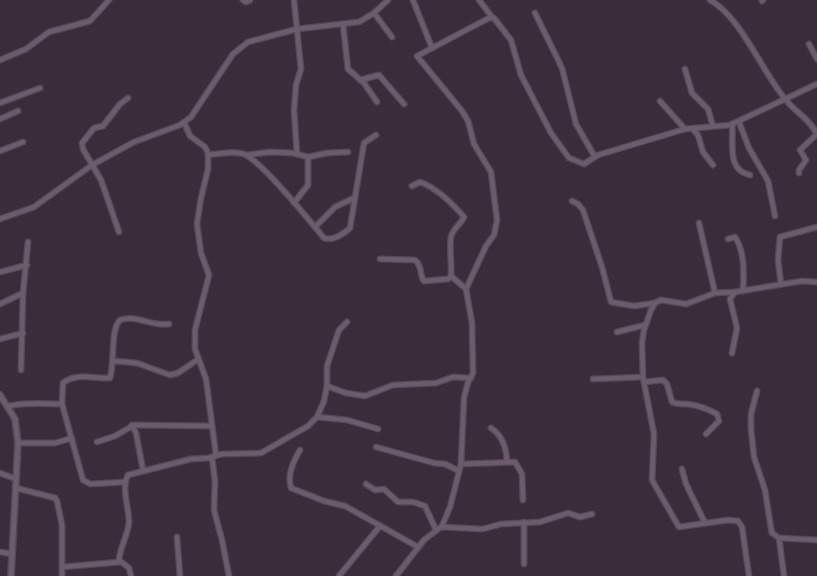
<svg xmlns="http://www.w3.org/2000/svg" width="817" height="576" font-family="'IBM Plex Sans',sans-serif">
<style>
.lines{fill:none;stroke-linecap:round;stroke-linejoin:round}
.minor-casing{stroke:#544956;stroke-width:7}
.tertiary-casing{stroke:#544956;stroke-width:8}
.minor{stroke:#6b5b6c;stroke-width:4.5}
.tertiary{stroke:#6b5b6c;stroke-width:5}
</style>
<rect width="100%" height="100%" fill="#3b2c3c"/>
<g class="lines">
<defs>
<g id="minor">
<polyline points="243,0 246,2 250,0"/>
<polyline points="294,0 301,69 296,85 294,110 297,154"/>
<polyline points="413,0 432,48"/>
<polyline points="479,0 492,17"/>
<path d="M710,0C741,17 762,72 786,100C797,114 809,118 817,134"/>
<polyline points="762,1 763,0"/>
<polyline points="374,13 392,37"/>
<polyline points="535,13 562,68 576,124 595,157"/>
<polyline points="343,24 348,69 364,83 377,102"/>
<polyline points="809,44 817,59"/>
<polyline points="0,60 26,49 49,32 90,21 109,0"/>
<polyline points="685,69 692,93 708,109 713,126"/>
<polyline points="360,80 379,75 404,104"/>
<polyline points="660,101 685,129"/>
<polyline points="0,103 40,88"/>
<polyline points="0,119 18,111"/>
<polyline points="184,122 190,136 205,147 208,153 208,169 201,198 197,224 201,253 209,275 195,330 195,349 206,379 216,455"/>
<polyline points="739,122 749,148 768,181 775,216"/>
<path d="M732,124C734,143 726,170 750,175"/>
<polyline points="693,129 698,135 703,152 713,165"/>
<polyline points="0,151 23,142"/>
<path d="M208,155C219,154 235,150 246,155C265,165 309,220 324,238C334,241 343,234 350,228L364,143L376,135"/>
<polyline points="247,155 270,152 293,153 308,157 327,153 348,152"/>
<polyline points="799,173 799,170 806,160 800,150 817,134"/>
<polyline points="572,201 578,204 583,210 602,267 611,302 634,306 655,303"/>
<polyline points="294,203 308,185 308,157"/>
<polyline points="0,219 34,207 92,165 134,142 180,125 191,117 233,54 248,42 297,29 359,22 374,13 388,0"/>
<polyline points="699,223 715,293"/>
<polyline points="315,227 335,207 354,198"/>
<polyline points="119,232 101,180 83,149 82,143 94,128 103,126 120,104 128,98"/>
<path d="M728,239L735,237C745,252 744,274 743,291"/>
<path d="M380,259L415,260C423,266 419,275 424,281L448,279L451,276C452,264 449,249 451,237C453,228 461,224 464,217C452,203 437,188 420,182L412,186"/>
<polyline points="0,272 27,265"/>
<polyline points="451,276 466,289"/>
<polyline points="781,284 778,260 780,237 817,227"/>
<polyline points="0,304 23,293"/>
<polyline points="617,332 645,325"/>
<polyline points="0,339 23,333"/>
<polyline points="732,353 737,328 730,299 735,292"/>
<polyline points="114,361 137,363 170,375 178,373 197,360"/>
<polyline points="21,370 23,293 28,242"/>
<polyline points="593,379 643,377"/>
<path d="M644,382L663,380L667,384L672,402C678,405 681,404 687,404C697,405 708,409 717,414L719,421L706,434"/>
<polyline points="327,386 346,393 365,396 393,385 436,383 453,377 471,378"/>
<polyline points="757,391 751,414 751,429 754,457 765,490 771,528 772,533 779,538 784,576"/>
<path d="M9,406C27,402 44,404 62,404"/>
<polyline points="317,417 347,420 378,429"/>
<polyline points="132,425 136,433 143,470"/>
<path d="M491,428C503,436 506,448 507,461"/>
<polyline points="97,442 115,436 134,425 211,426"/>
<polyline points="18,443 55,443 72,438"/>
<polyline points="376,447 434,463 445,464 459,471"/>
<path d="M300,450C293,462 287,475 291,488L324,501L345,506L418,547"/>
<polyline points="212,457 215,481 214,510 222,540 229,576"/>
<polyline points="461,464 515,462 522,474 523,500"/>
<polyline points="682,469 686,484 705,523"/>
<polyline points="0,473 16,479"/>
<path d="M125,482L90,484L83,480L62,404L63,383C76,372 95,379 110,378C115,362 110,330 120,320C135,314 152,327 169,324"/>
<polyline points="366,484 375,490 384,489 398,502 413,502 425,506 436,530"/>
<polyline points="16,488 55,498 57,501 62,525 62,576"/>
<polyline points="442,526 450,507 461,464 464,398 468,382 473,373 472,323 466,289 486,246 494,235 497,220 491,172 474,144 468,121 462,111 417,56 489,18 494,18 511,40 521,75 551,133 569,158 584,164 598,155 685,129 730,125 817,84"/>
<polyline points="177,537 180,576"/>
<polyline points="779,538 817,540"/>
<polyline points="0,552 12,554"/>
<polyline points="524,564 524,522"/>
<polyline points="62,567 120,562"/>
<path d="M131,576L129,568L119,560C120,547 128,535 129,522C129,508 121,488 128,475L191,459L209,458L222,454L261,453L308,426L317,417L324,401L327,386V366L339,330L347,322"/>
<polyline points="339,576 380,526"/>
<polyline points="396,576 424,540 441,527 483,529 501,524 540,522 568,513 580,517 592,514"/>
<polyline points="749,576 742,527 738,521 728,520 679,527 652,480 654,434 643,377 642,343 644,330 651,310 655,303 661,300 686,304 715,293 735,292 802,281 817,282"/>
</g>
<polyline id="tertiary" points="0,395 15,419 18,443 11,576"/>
</defs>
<!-- minor casing -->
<use href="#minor" class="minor-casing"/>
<!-- tertiary casing -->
<use href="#tertiary" class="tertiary-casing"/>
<!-- minor -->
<use href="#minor" class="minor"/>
<!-- tertiary -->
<use href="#tertiary" class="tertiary"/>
</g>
</svg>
